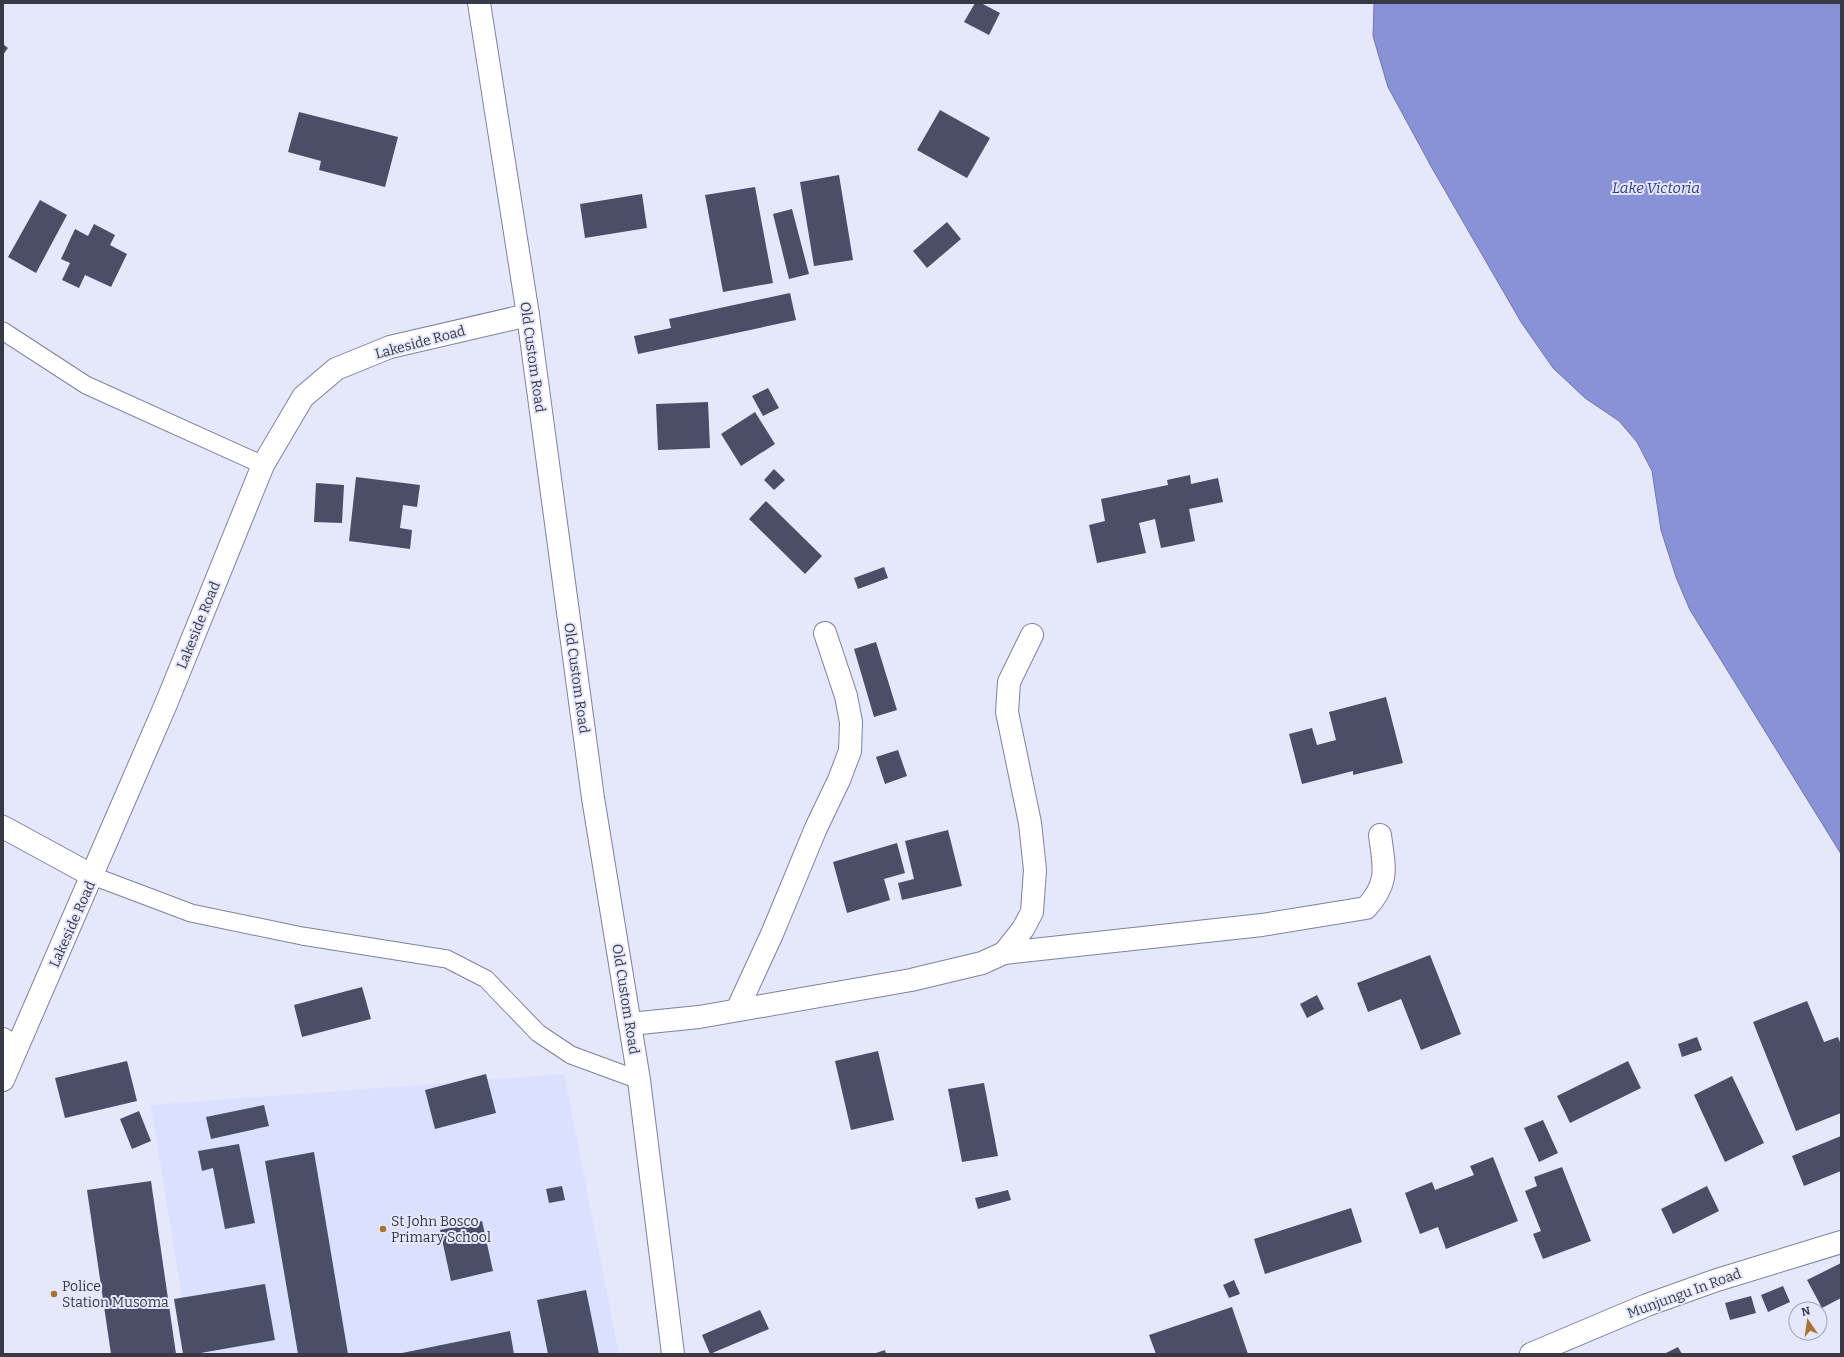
<svg xmlns="http://www.w3.org/2000/svg" width="1844" height="1357" font-family="Bitter,serif">
<style>
.built{fill:#dbe0ff}
.water{fill:#8992d6;stroke:#7077aa}
.building{fill:#4a4e67}
.lines{fill:none;stroke-linecap:round;stroke-linejoin:round}
.lane-casing{stroke:#7d829d;stroke-width:19}
.street-casing{stroke:#7d829d;stroke-width:24}
.secondary-casing{stroke:#7d829d;stroke-width:24}
.lane{stroke:#fff;stroke-width:17}
.street{stroke:#fff;stroke-width:22}
.secondary{stroke:#fff;stroke-width:22}
.poi-dot{fill:#aa7230;stroke:#e5e8fb;stroke-width:1.5}
.labels{text-anchor:middle;stroke-width:4;stroke-linejoin:round;paint-order:stroke}
.street-label{font-size:14px;fill:#373945;stroke:#e5e8fb}
.poi-label{font-size:14px;fill:#373945;stroke:#e5e8fb;text-anchor:start}
.water-label{font-size:15px;font-style:italic;fill:#373989;stroke:#e5e8fb}
</style>
<rect width="100%" height="100%" fill="#e5e8fb"/>
<!-- built -->
<polygon class="built" points="564,1074 619,1354 191,1354 151,1105"/>
<!-- water -->
<polygon class="water" points="1374,3 1841,3 1841,854 1690,610 1676,577 1661,530 1652,471 1637,442 1619,421 1585,398 1553,368 1521,322 1432,168 1388,87 1373,36"/>
<!-- building -->
<g class="building">
<polygon points="975,3 981,3 1000,13 989,35 964,22"/>
<polygon points="3,44 8,48 3,55"/>
<polygon points="940,110 990,138 967,178 917,150"/>
<polygon points="299,112 398,137 385,187 319,170 321,161 288,152"/>
<polygon points="839,175 853,260 814,266 800,182"/>
<polygon points="755,187 773,283 723,292 705,195"/>
<polygon points="642,194 647,228 585,238 580,204"/>
<polygon points="40,200 67,215 36,273 8,257"/>
<polygon points="792,209 809,274 789,279 773,214"/>
<polygon points="947,222 961,239 927,268 913,251"/>
<polygon points="94,224 115,235 110,245 127,254 111,287 85,275 79,288 62,280 70,263 61,259 75,229 88,236"/>
<polygon points="790,293 796,320 638,354 634,336 671,328 669,319"/>
<polygon points="768,388 779,408 763,416 752,396"/>
<polygon points="708,402 710,448 658,450 656,404"/>
<polygon points="755,412 775,444 741,466 721,434"/>
<polygon points="774,469 785,480 774,490 764,480"/>
<polygon points="1190,475 1191,484 1218,478 1223,502 1189,509 1195,541 1161,548 1155,519 1139,523 1146,553 1097,563 1089,525 1105,521 1101,499 1168,485 1167,480"/>
<polygon points="356,477 420,485 417,507 403,505 400,528 412,530 410,549 349,541"/>
<polygon points="316,483 344,485 342,523 314,522"/>
<polygon points="766,501 822,556 805,574 749,519"/>
<polygon points="884,567 888,578 858,589 854,578"/>
<polygon points="876,642 897,710 874,717 854,649"/>
<polygon points="1386,697 1403,763 1353,775 1353,771 1302,784 1289,734 1312,728 1317,745 1336,740 1329,712"/>
<polygon points="898,750 907,776 885,784 876,757"/>
<polygon points="948,830 962,886 902,900 898,883 914,879 905,841"/>
<polygon points="897,843 905,873 884,879 890,900 847,913 833,862"/>
<polygon points="1430,955 1461,1034 1421,1050 1401,999 1368,1012 1357,983"/>
<polygon points="362,987 371,1019 302,1037 294,1005"/>
<polygon points="1317,995 1324,1009 1307,1018 1300,1004"/>
<polygon points="1807,1001 1824,1042 1838,1037 1841,1045 1841,1113 1796,1131 1753,1022"/>
<polygon points="1697,1037 1702,1050 1682,1057 1678,1044"/>
<polygon points="878,1051 894,1120 851,1130 835,1061"/>
<polygon points="127,1061 137,1101 65,1118 55,1078"/>
<polygon points="1628,1061 1641,1088 1570,1123 1557,1096"/>
<polygon points="486,1074 496,1113 435,1129 425,1090"/>
<polygon points="1732,1076 1764,1143 1725,1162 1694,1095"/>
<polygon points="984,1083 998,1156 962,1162 948,1089"/>
<polygon points="264,1105 269,1126 211,1139 206,1117"/>
<polygon points="139,1111 151,1141 132,1149 120,1119"/>
<polygon points="1543,1120 1558,1153 1539,1162 1524,1128"/>
<polygon points="1841,1136 1841,1171 1804,1186 1792,1156"/>
<polygon points="239,1144 255,1223 225,1229 213,1168 202,1171 198,1151"/>
<polygon points="314,1152 348,1354 298,1354 265,1161"/>
<polygon points="1493,1157 1518,1221 1446,1249 1438,1227 1420,1234 1405,1193 1432,1182 1435,1190 1474,1175 1470,1166"/>
<polygon points="1562,1167 1591,1241 1543,1259 1533,1234 1541,1231 1525,1191 1537,1186 1534,1177"/>
<polygon points="151,1181 176,1354 111,1354 87,1190"/>
<polygon points="562,1186 565,1200 549,1203 546,1189"/>
<polygon points="1707,1186 1719,1211 1673,1234 1661,1209"/>
<polygon points="1008,1190 1011,1200 978,1209 975,1198"/>
<polygon points="1351,1208 1362,1242 1265,1274 1254,1239"/>
<polygon points="482,1221 493,1271 451,1281 440,1230"/>
<polygon points="1841,1263 1841,1298 1822,1308 1807,1280"/>
<polygon points="1234,1280 1240,1294 1229,1298 1223,1285"/>
<polygon points="265,1284 275,1340 195,1354 183,1354 174,1299"/>
<polygon points="1783,1286 1790,1302 1768,1312 1761,1295"/>
<polygon points="586,1290 599,1354 548,1354 537,1300"/>
<polygon points="1751,1296 1756,1313 1730,1320 1725,1303"/>
<polygon points="1232,1307 1248,1354 1156,1354 1149,1335"/>
<polygon points="760,1310 769,1329 710,1354 702,1335"/>
<polygon points="510,1331 514,1354 402,1354 402,1353"/>
<polygon points="1678,1347 1682,1354 1664,1354"/>
<polygon points="885,1350 886,1354 873,1354"/>
</g>
<g class="lines">
<defs>
<g id="lane">
<polyline points="3,331 86,385 263,465"/>
<polyline points="93,876 191,913 302,936 447,959 486,979 538,1033 571,1055 639,1080"/>
</g>
<g id="street">
<polyline points="3,827 93,876"/>
<path d="M1004,953L1262,925L1366,908C1390,882 1384,867 1380,835"/>
<polyline points="737,1010 772,934 816,828 839,780 850,751 851,722 846,696 825,633"/>
<polyline points="630,1024 699,1017 911,980 982,963 1004,953 1023,929 1032,912 1035,870 1030,823 1007,712 1009,682 1032,635"/>
<polyline points="3,1039 16,1049"/>
<polyline points="1531,1354 1647,1305 1717,1280 1841,1242"/>
</g>
<g id="secondary">
<polyline points="479,3 528,315 593,798 639,1080 673,1354"/>
<polyline points="3,1080 166,704 263,465 303,397 336,369 390,347 528,315"/>
</g>
</defs>
<!-- lane casing -->
<use href="#lane" class="lane-casing"/>
<!-- street casing -->
<use href="#street" class="street-casing"/>
<!-- secondary casing -->
<use href="#secondary" class="secondary-casing"/>
<!-- lane -->
<use href="#lane" class="lane"/>
<!-- street -->
<use href="#street" class="street"/>
<!-- secondary -->
<use href="#secondary" class="secondary"/>
</g>
<!-- markers -->
<g class="poi-dot">
<circle cx="383" cy="1229" r="4"/>
<circle cx="54" cy="1294" r="4"/>
</g>
<g class="labels">
<!-- street labels -->
<g class="street-label">
<text transform="translate(420 342) rotate(-15)" y="5">Lakeside Road</text>
<text transform="translate(533 357) rotate(82)" y="5">Old Custom Road</text>
<text transform="translate(198 625) rotate(-68)" y="5">Lakeside Road</text>
<text transform="translate(577 678) rotate(82)" y="5">Old Custom Road</text>
<text transform="translate(72 924) rotate(-66)" y="5">Lakeside Road</text>
<text transform="translate(626 999) rotate(81)" y="5">Old Custom Road</text>
<text transform="translate(1684 1293) rotate(-20)" y="5">Munjungu In Road</text>
</g>
<!-- poi labels -->
<g class="poi-label">
<text x="391" y="1226">St John Bosco<tspan x="391" dy="16">Primary School</tspan></text>
<text x="62" y="1291">Police<tspan x="62" dy="16">Station Musoma</tspan></text>
</g>
<!-- water labels -->
<g class="water-label">
<text x="1656" y="193">Lake Victoria</text>
</g>
</g>
<!-- border -->
<rect width="1844" height="1357" fill="none" stroke="#373945" stroke-width="8"/>
<!-- north arrow -->
<g transform="translate(1808 1321) rotate(347)"><circle r="19" fill="#e5e8fb" stroke="#9fa2b2"/>
<path d="M0-3L7 15L0 10L-7 15Z" fill="#aa7230"/>
<text y="-6" font-size="11" font-weight="bold" text-anchor="middle" fill="#373945">N</text>
</g>
</svg>
